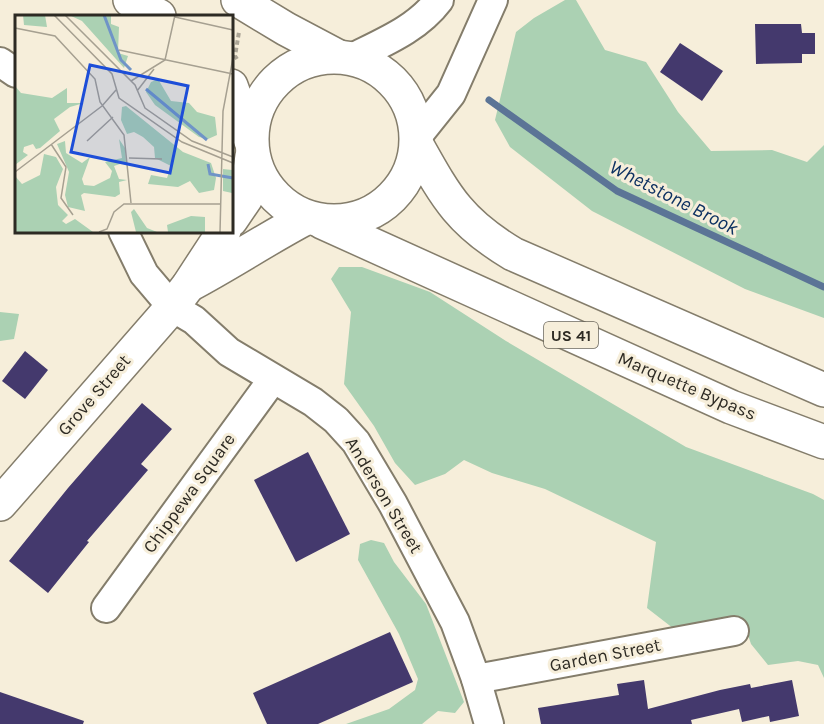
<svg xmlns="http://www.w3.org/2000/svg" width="824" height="724" font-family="Karla,sans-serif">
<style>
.green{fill:#abd1b3}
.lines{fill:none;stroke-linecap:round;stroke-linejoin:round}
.stream{stroke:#5b7496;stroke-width:7}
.building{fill:#44396d}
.minor-casing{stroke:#847d6b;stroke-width:32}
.major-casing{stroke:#847d6b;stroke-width:36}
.highway-casing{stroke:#847d6b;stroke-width:36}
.path{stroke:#aba596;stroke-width:4;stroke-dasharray:4.5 3;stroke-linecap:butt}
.minor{stroke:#fff;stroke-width:28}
.major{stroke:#fff;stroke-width:33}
.highway{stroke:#fff;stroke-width:33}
.labels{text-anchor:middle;stroke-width:6;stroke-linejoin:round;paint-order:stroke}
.shield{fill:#f6eeda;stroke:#69655a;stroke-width:1.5}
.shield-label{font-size:16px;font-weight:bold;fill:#2d2a23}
.street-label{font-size:18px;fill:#2d2a23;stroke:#f6eeda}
.water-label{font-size:20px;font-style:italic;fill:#0d3161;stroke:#f6eeda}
.inset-river{fill:none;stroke:#6f94c7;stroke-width:3}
.inset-road{fill:none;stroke:#a6a091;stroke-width:1.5}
.view{fill:#1d4ed8;fill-opacity:0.15;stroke:#1d4ed8;stroke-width:3}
.inset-edge{fill:none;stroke:#2d2a23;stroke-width:3}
</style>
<rect width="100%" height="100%" fill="#f6eeda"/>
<!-- green -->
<g class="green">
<polygon points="565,0 576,0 605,50 646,62 678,112 711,151 772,150 807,162 824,145 824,318 745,289 592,211 510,147 495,120 516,32 534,18"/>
<polygon points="339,267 362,267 430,292 506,341 686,447 813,494 824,500 824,678 818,665 798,661 768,665 751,644 745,626 678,632 647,608 656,542 545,489 492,473 464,460 445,474 415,485 395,463 374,426 344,384 351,312 331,279"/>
<polygon points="0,312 19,314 14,339 0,341"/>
<polygon points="371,540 384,543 394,562 426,604 464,702 455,713 438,711 422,724 346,724 389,709 415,690 418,679 399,634 358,560 360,544"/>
</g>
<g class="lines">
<!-- stream -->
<polyline class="stream" points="489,100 617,191 824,287"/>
</g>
<!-- building -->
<g class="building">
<polygon points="755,24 801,24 802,33 815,33 815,54 802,54 802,63 756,64"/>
<polygon points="680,43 723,71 702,101 660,72"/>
<polygon points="25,351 48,370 25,399 2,381"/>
<polygon points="142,403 172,429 141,464 148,470 87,541 89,542 48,593 9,561 68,488"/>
<polygon points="308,452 350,534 296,562 254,480"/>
<polygon points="390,632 413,682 318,724 267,724 253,693"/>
<polygon points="644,680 648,709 720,690 750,684 751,688 792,680 799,716 770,722 769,716 742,722 739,709 691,720 692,724 541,724 538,708 619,695 617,684"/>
<polygon points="0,692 84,721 83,724 0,724"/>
</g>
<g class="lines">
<defs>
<g id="minor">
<path d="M352,58C384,42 417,29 439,0"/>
<polyline points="0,62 16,73"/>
<polyline points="419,134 451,94 493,0"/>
<polyline points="123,231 144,274 172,307 194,320 229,352 313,402 336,420 356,442 393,504 455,622 476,679 489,724"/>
<polyline points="106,608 273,379"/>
<polyline points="476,679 734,631"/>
</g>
<g id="major">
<polyline points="231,220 246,198 252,156"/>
<path d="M189,285C229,264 266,239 306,218"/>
<polyline points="0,504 172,307 188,286 224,231"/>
</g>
<g id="highway">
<polyline points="130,0 159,16"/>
<polyline points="238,0 286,29 337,56"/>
<circle cx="334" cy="139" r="82"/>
<polyline points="231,86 251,141"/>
<path d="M418,147C447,199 461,223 513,254L824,390"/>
<polyline points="322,222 731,407 824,442"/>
</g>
</defs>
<!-- minor casing -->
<use href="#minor" class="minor-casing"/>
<!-- major casing -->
<use href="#major" class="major-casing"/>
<!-- highway casing -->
<use href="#highway" class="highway-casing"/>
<!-- path -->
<polyline class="path" points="237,59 235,56 239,32"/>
<!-- minor -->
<use href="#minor" class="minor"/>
<!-- major -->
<use href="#major" class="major"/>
<!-- highway -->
<use href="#highway" class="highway"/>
</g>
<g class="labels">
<!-- shield labels -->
<rect class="shield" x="544" y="322" width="54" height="26" rx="4.5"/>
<g class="shield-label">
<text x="571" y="341">US 41</text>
</g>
<!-- street labels -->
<g class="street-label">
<text transform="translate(687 386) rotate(23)" y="6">Marquette Bypass</text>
<text transform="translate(94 395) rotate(-49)" y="6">Grove Street</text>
<text transform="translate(189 493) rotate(-54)" y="6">Chippewa Square</text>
<text transform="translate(384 495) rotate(59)" y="6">Anderson Street</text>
<text transform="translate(605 655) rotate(-11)" y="6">Garden Street</text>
</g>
<!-- water labels -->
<g class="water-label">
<text transform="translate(674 197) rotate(27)" y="7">Whetstone Brook</text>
</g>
</g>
<!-- overview -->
<g transform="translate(15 15)">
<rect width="218" height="218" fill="#f6eeda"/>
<path d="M8,0H30L32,12L9,10ZM54,0H96V9L104,12L103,38L113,41L109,53L67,6ZM143,64L156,86L174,88L182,97L200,102L202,120L193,124L184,122L140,90L131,77L136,67ZM0,71L6,78L37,83L52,73V88H69L55,92L39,104L45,116L25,133L21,134L18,129L9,132L8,137L13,140L0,150ZM111,91L168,137L196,148L201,163L199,175L184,178L175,166L163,172L133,169L136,160L152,163L156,151L140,143L139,132L128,122L119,117L112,119L106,105L107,92ZM104,124L110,133L111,147L99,151L104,164L112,165L104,167L105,179L100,182L69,178L66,180L70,196L53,192L50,180L54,157L42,129L50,126L51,138L67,148L75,142L67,164L69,170L79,171L95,163L97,156L90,147L107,143ZM29,139L41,142L48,154L41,172L43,190L53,200L47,206L51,209L60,204L78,217H0V161L7,169L25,160ZM208,154L217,155V178L208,176ZM119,194L132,213L142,217H121L116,197ZM176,201L190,202V217H153L152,210Z" fill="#abd1b3"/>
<path class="inset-river" d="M89,0L106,45L116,55M131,74L192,125M193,149L195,159L218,163"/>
<path class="inset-road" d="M39,0L97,59L104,83L167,127L218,148M50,0L120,70L130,93L177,126L218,142M160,2L218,15M0,13L40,21L80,64L85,87L109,120L116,188M104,35L218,59M116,66L150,45L160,0M122,76L139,54M72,126L98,102M36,129L51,152L46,183L58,200M114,143L147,144M0,157L87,91L101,75M84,217L92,214L99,197L109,189H205M205,217L208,96L218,43"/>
<path class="view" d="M75,50L173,71L155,158L56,137Z"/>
<rect width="218" height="218" class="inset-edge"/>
</g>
</svg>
